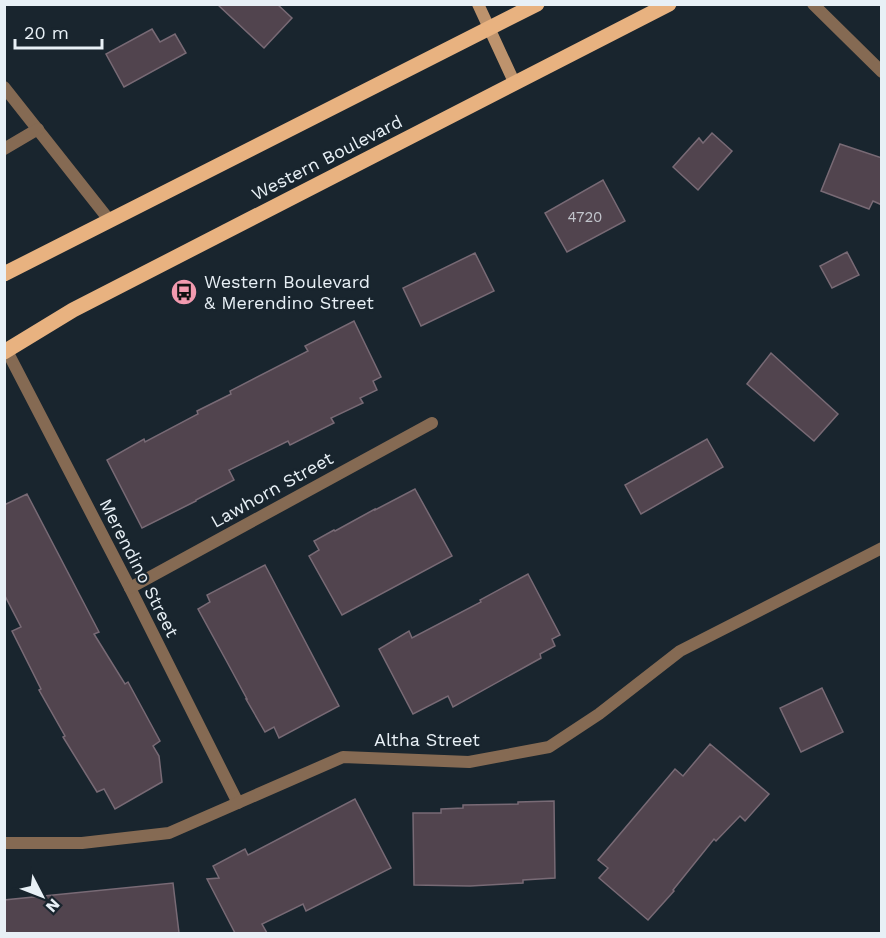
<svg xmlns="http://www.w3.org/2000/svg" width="886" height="938" font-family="'Work Sans',sans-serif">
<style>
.building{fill:#51444e;stroke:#786a75;stroke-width:1.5}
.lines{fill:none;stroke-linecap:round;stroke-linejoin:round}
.lane{stroke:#856a53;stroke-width:12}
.street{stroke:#856a53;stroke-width:12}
.secondary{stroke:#bd936d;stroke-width:12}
.primary{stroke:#e8b280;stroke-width:15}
.labels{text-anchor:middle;stroke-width:4.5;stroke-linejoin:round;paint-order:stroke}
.number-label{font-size:15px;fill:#c2c5cc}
.street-label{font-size:18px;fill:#e8f0f6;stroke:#19252e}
.poi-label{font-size:18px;fill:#e8f0f6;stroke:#19252e;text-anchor:start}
</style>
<rect width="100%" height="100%" fill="#19252e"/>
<!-- building -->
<g class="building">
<polygon points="217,4 277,4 292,18 264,48"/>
<polygon points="152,29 160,42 175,34 186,53 124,87 106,54"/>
<polygon points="712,133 732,151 698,190 673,167 699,138 703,143"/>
<polygon points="840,144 882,158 882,205 873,201 869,209 821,191"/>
<polygon points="603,180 625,221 567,252 545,213"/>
<polygon points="847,252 859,275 832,288 820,266"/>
<polygon points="475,253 494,291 421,326 403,288"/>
<polygon points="354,321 381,377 373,381 377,390 360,398 363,403 331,418 334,423 290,445 288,441 229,470 234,480 196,500 196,501 142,528 107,460 144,439 145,442 198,414 197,411 231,394 230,391 308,351 305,346"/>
<polygon points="771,353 838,414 814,441 747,384"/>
<polygon points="707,439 723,467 641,514 625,485"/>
<polygon points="415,489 452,556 342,615 309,556 319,550 314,541 334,530 335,531 375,509 375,510"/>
<polygon points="27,494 99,632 94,634 125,684 128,682 160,741 153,746 159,756 162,782 115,809 104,789 97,792 63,737 65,736 39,690 41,689 12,631 21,627 4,594 4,505"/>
<polygon points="265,565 339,706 279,738 274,727 265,732 246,699 247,699 227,662 198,609 210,602 207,595"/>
<polygon points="528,574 560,635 552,639 555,646 540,654 541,658 453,707 448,696 413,714 379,649 409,631 412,638 481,602 480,600"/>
<polygon points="822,688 843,732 801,752 780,708"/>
<polygon points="710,744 769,794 745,821 740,816 716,841 714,839 673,890 674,891 648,920 599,878 608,868 598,860 675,769 683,776"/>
<polygon points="355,799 391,868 306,911 303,904 262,924 267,933 235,933 207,879 219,878 213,866 245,849 248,855"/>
<polygon points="554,801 555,878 523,880 523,883 470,886 414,885 413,813 441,813 441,809 463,808 463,805 518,804 518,802"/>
<polygon points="173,883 179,933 4,933 4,900"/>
</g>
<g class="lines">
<!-- lane -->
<g class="lane">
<polyline points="4,87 110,221"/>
<polyline points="4,149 38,129"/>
</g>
<!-- street -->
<g class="street">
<polyline points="813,4 882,72"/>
<polyline points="7,351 130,588 238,803"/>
<polyline points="130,588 432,423"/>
<polyline points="4,843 82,843 169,833 343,757 469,762 549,747 599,714 680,651 882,548"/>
</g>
<!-- secondary -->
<polyline class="secondary" points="478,4 515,84"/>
<!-- primary -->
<g class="primary">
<polyline points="4,274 537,4"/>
<polyline points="4,352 73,310 669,4"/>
</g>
</g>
<!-- icons -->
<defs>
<symbol id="bus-disc" viewBox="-11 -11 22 22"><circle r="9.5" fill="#f29aaf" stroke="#19252e"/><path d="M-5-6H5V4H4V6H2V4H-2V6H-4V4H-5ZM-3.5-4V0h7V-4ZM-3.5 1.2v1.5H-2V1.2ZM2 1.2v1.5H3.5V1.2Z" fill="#111"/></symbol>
</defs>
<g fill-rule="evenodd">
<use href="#bus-disc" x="169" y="277" width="30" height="30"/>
</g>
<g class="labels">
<!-- number labels -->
<g class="number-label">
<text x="585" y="222">4720</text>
</g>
<!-- street labels -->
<g class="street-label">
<text transform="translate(327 158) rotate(-27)" y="6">Western Boulevard</text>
<text transform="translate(272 490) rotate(-29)" y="6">Lawhorn Street</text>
<text transform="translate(139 568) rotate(63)" y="6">Merendino Street</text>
<text x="427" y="746">Altha Street</text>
</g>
<!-- poi labels -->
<g class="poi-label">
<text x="204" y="288">Western Boulevard<tspan x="204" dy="21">&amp; Merendino Street</tspan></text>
</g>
</g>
<!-- border -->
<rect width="886" height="938" fill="none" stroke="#e8f0f6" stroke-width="12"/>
<!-- north arrow -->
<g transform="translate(42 896) rotate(132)" stroke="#19252e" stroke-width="4.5" paint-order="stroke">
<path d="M0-4.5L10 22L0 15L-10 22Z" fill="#e8f0f6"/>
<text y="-9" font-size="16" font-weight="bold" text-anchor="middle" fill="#e8f0f6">N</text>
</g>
<!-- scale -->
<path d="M15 39v9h87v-9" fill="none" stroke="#e8f0f6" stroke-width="3"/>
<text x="24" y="39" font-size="18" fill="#e8f0f6" stroke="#19252e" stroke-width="4.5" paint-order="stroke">20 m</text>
</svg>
